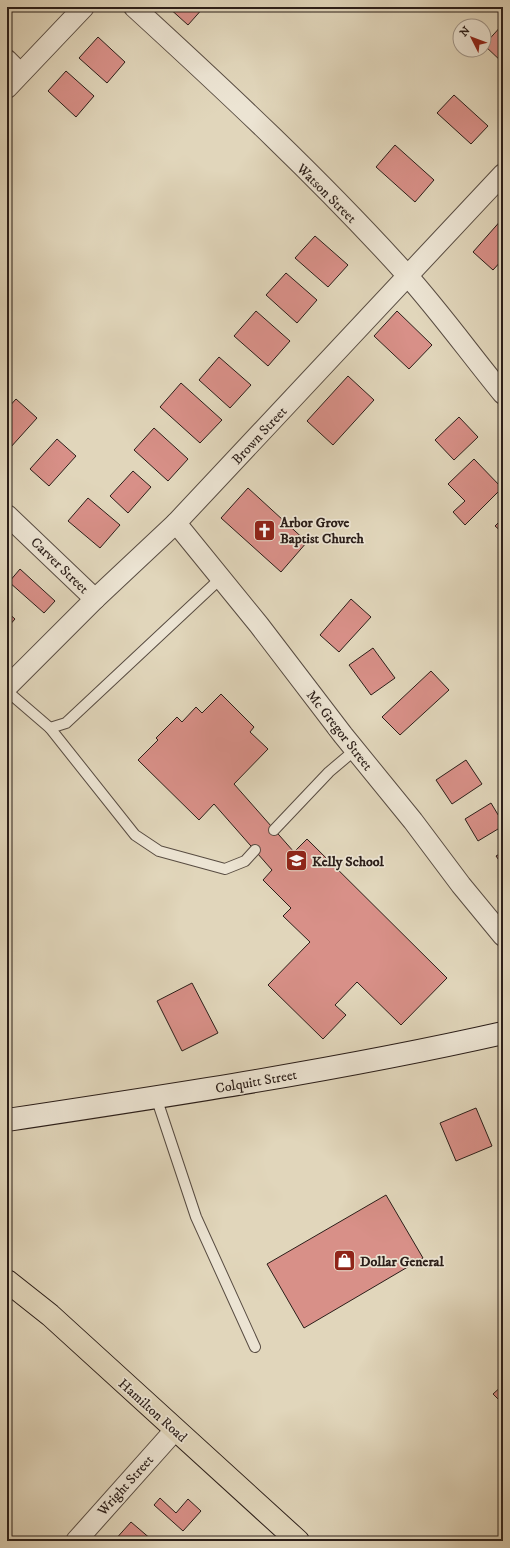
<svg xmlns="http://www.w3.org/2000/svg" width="510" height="1548" font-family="'IM FELL DW Pica',serif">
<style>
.building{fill:#d89088;stroke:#2b1e19}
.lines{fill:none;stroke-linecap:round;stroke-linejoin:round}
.lane-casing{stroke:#584c42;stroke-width:12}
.street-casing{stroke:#584c42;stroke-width:22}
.secondary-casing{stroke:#2b1e19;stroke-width:24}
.highway-casing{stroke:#2b1e19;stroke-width:24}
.lane{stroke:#ece4d3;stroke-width:10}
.street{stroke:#ece4d3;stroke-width:20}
.secondary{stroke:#ece4d3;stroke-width:22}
.highway{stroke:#e1d6bb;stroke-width:22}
.labels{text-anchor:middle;stroke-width:3.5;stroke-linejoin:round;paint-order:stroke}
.street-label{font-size:14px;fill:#2b1e19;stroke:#ece4d3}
.poi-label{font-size:14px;font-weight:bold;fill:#2b1e19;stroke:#ece4d3;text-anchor:start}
</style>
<rect width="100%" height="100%" fill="#e1d6bb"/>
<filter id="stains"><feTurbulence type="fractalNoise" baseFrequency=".005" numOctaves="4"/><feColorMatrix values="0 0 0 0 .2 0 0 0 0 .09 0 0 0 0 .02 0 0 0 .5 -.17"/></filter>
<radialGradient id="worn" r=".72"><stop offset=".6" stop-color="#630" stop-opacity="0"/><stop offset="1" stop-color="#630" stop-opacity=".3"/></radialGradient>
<!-- building -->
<g class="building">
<polygon points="168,7 204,7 188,25"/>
<polygon points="503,24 503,63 484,45"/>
<polygon points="98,37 125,62 107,83 79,58"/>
<polygon points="66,71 94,96 76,117 48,91"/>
<polygon points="454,95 488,126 471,144 437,113"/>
<polygon points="395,145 434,180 415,202 376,167"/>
<polygon points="503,218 503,259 493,270 473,252"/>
<polygon points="315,236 348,265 328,287 295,258"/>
<polygon points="286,273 317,300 297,323 266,295"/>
<polygon points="256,311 290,341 268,366 234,336"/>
<polygon points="397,311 432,345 409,369 374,336"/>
<polygon points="219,357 251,385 230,408 199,380"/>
<polygon points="348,376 374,400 333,445 307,421"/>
<polygon points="181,383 222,420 200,443 160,407"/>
<polygon points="16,399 37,418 10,448 7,445 7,409"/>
<polygon points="459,417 478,437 454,460 435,440"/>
<polygon points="154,428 188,459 168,481 134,450"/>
<polygon points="57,439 76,456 49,486 30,469"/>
<polygon points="474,459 502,488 465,525 453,512 465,501 448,484"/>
<polygon points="133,471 151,487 128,513 110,496"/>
<polygon points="248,488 307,542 281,572 221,518"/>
<polygon points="88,498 120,525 100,548 68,521"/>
<polygon points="503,518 503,533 495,526"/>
<polygon points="20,569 55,601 44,613 9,582"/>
<polygon points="351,599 371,617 339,652 320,635"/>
<polygon points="7,612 15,619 7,628"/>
<polygon points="373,648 395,678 371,695 349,665"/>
<polygon points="431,671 449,690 400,735 382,717"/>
<polygon points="221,694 254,727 250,732 268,749 234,784 294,852 307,839 447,978 401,1025 357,982 335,1005 346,1015 323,1039 268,985 310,942 283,916 291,908 263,880 272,870 214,804 199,820 138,760 158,740 156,738 177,717 182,722 196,707 202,713"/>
<polygon points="466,760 482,784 452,804 436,780"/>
<polygon points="491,803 503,823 503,826 478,841 465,819"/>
<polygon points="503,852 503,866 496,856"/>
<polygon points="192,983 218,1033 182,1051 157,1001"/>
<polygon points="476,1108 492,1146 456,1161 440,1123"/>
<polygon points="386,1195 423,1258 304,1328 267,1264"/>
<polygon points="503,1385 503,1404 493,1394"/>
<polygon points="160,1498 176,1513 188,1499 201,1511 183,1531 154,1505"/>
<polygon points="131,1522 152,1540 151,1541 114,1541"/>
</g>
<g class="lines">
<defs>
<g id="lane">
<polyline points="7,691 50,728 135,835 159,851 225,869 245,861 255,850"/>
<polyline points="50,728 66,723 221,578"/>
<polyline points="274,830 329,772 355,750"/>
<polyline points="156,1097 196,1217 255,1347"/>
</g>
<g id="street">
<path d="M134,7C228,93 321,180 406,274C440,312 471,355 503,394"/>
<polyline points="7,60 20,73"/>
<polyline points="7,88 84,7"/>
<polyline points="7,515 95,599"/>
<polyline points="176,523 259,625 343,735 413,821 461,885 503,936"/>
<polyline points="7,687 95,599 176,523 503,174"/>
<polyline points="76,1541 175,1430"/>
</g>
<path id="secondary" d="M7,1120C173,1095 339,1070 503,1033"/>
<polyline id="highway" points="7,1281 50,1315 298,1541"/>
</defs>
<!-- lane casing -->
<use href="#lane" class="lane-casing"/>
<!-- street casing -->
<use href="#street" class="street-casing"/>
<!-- secondary casing -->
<use href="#secondary" class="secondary-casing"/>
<!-- highway casing -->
<use href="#highway" class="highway-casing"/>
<!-- lane -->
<use href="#lane" class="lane"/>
<!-- street -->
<use href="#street" class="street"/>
<!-- secondary -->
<use href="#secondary" class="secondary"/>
<!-- highway -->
<use href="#highway" class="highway"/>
</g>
<!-- icons -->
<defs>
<symbol id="church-square" viewBox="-11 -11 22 22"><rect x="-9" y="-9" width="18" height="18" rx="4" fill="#8f2418" stroke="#ece4d3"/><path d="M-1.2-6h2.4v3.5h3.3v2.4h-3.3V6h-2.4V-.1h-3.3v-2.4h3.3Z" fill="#fff"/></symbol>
<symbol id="school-square" viewBox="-11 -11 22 22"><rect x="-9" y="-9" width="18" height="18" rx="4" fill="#8f2418" stroke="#ece4d3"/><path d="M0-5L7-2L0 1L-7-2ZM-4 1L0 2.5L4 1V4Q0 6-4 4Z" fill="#fff"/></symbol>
<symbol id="shop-square" viewBox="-11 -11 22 22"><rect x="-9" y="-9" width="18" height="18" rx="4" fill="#8f2418" stroke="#ece4d3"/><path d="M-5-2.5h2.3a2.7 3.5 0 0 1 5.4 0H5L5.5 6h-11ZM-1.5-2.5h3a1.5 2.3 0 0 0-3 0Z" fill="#fff"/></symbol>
</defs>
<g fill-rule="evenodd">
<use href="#church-square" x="252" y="518" width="25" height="25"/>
<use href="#school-square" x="284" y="848" width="25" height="25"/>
<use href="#shop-square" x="332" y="1248" width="25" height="25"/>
</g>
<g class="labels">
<!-- street labels -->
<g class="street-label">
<text transform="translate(327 193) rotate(45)" y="5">Watson Street</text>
<text transform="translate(259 435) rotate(-47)" y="5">Brown Street</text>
<text transform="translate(60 565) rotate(44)" y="5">Carver Street</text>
<text transform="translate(340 730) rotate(52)" y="5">Mc Gregor Street</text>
<text transform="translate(256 1081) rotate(-10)" y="5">Colquitt Street</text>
<text transform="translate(153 1410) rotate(42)" y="5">Hamilton Road</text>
<text transform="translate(125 1485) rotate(-48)" y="5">Wright Street</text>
</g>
<!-- poi labels -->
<g class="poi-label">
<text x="280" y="527">Arbor Grove<tspan x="280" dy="16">Baptist Church</tspan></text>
<text x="312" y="866">Kelly School</text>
<text x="360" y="1266">Dollar General</text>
</g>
</g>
<!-- margin -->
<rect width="510" height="1548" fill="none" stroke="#e1d6bb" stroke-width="24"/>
<rect x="8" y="8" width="494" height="1532" fill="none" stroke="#2b1e19" stroke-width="2"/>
<rect x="12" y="12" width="486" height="1524" fill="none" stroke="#2b1e19"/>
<!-- north arrow -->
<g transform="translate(472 38) rotate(312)"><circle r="19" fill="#ece4d3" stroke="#9f9589"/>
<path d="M0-3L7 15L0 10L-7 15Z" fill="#8f2418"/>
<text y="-6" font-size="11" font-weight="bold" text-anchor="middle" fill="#2b1e19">N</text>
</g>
<rect width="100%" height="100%" filter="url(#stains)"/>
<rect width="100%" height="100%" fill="url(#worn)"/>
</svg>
